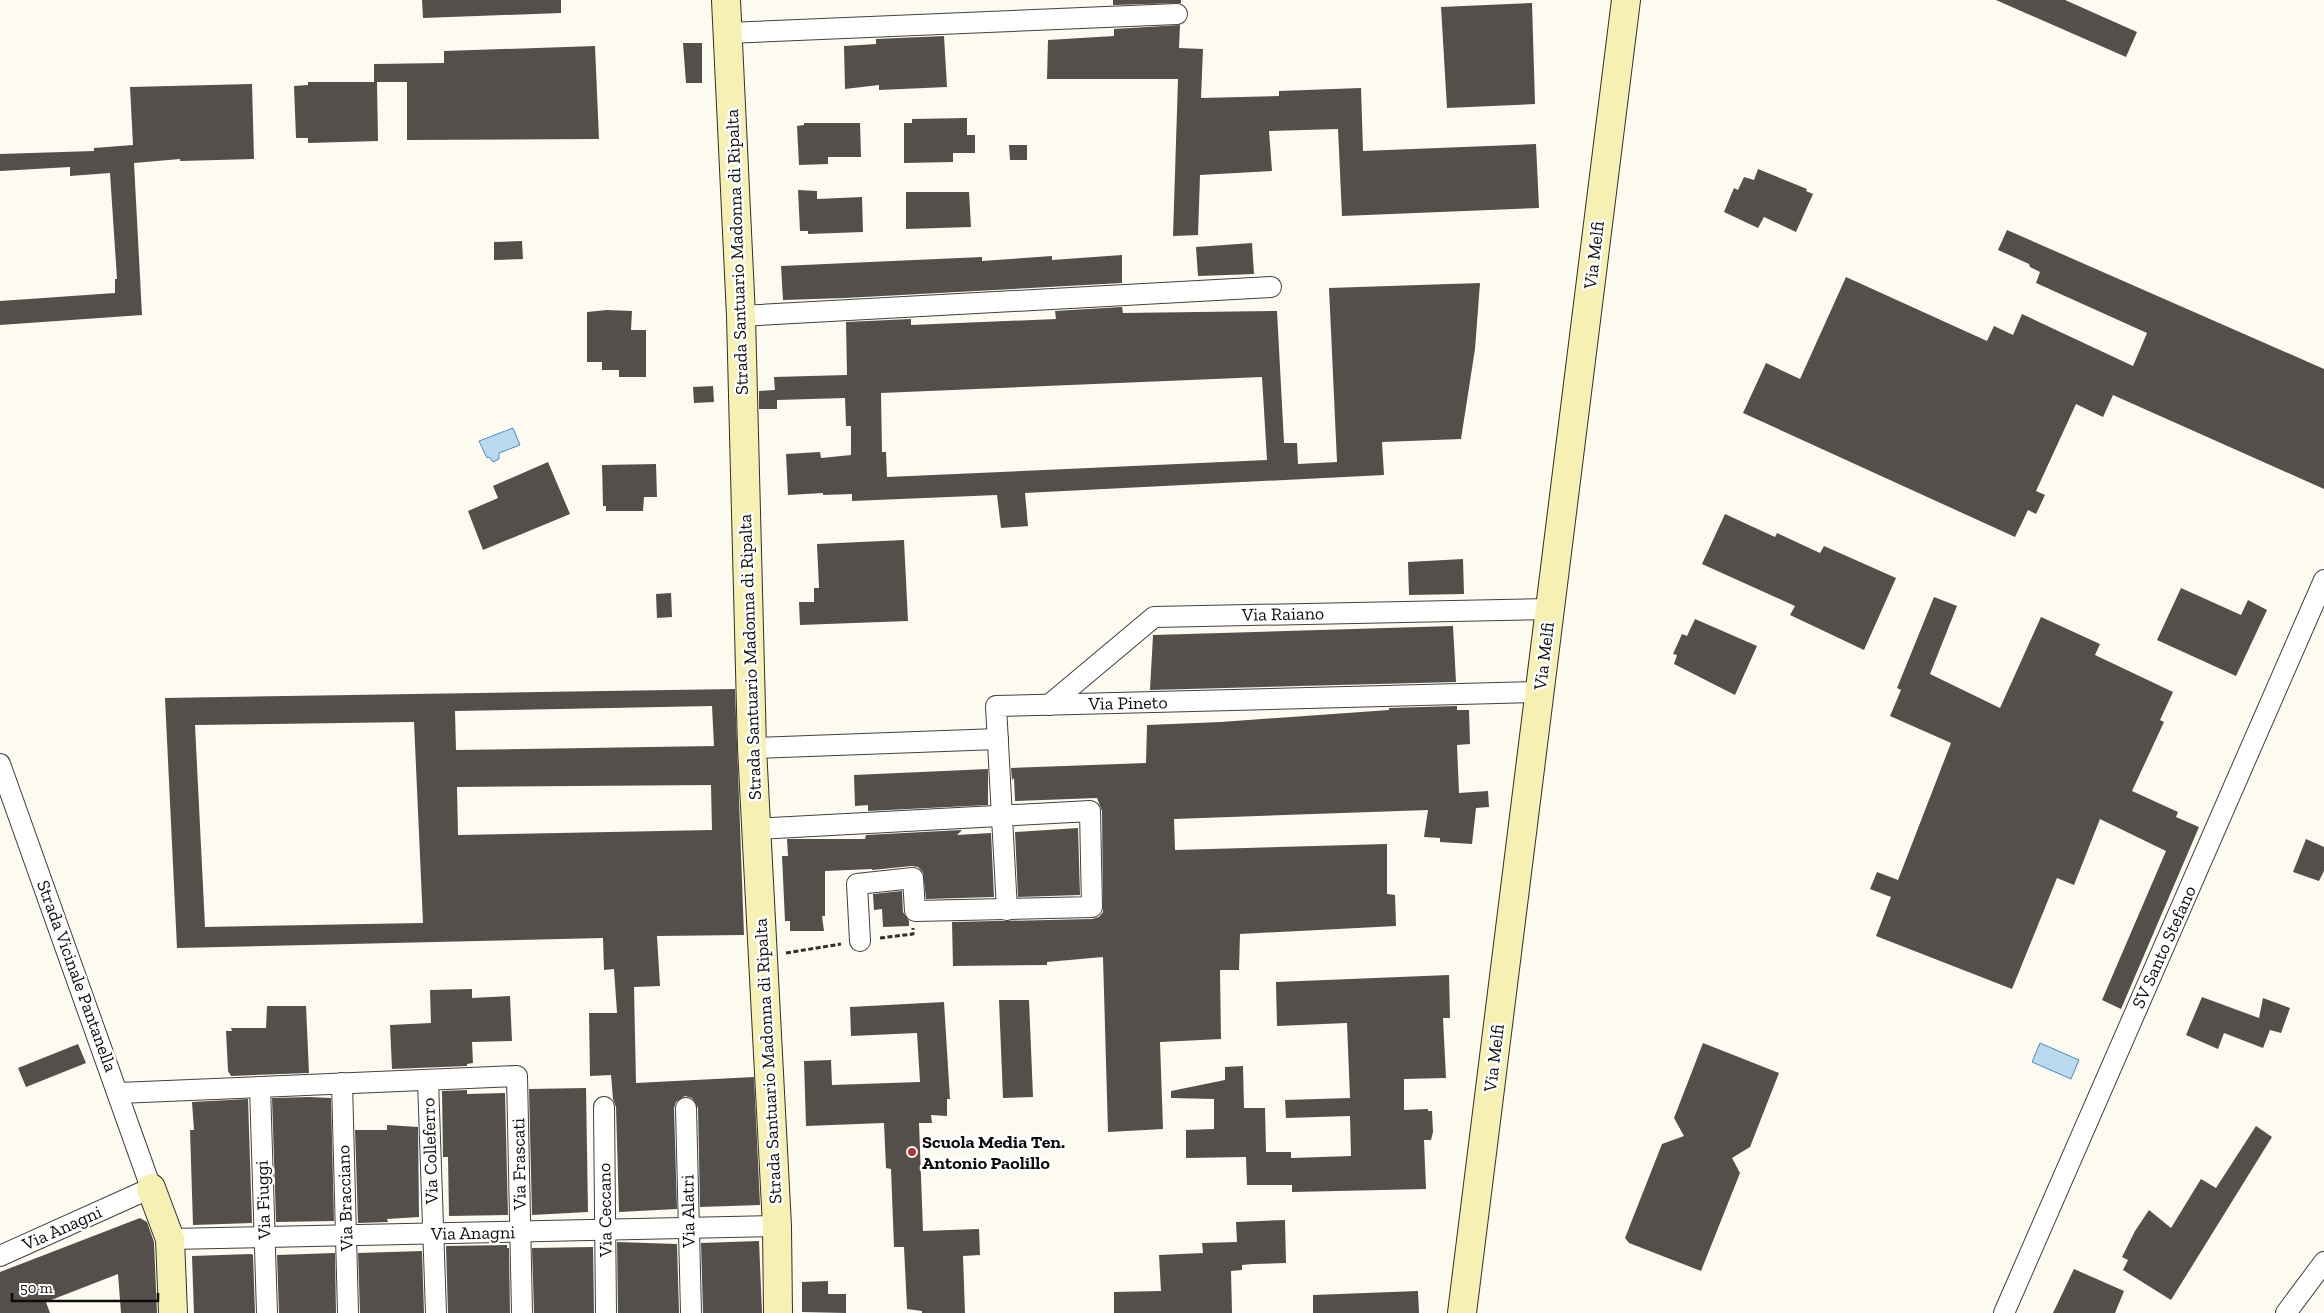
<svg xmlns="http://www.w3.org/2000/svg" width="2324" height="1313" font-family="'Zilla Slab',serif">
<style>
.water{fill:#badaef;stroke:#498cbe}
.building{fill:#554f4b;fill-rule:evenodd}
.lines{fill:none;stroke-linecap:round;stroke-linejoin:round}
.street-casing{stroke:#404040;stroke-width:22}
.secondary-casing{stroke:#2f2f2f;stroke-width:30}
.path{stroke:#2f2f2f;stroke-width:3;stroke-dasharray:5 2.5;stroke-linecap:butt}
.street{stroke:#fff;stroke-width:20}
.secondary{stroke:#f6f0b2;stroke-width:28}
.poi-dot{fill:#ae3537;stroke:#fff;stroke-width:2}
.labels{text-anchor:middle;stroke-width:5;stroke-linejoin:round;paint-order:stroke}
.street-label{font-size:18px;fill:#0d0d0d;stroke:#fff}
.poi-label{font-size:18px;font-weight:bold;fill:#0d0d0d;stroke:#fff;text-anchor:start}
</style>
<rect width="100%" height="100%" fill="#fdfbf0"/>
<!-- water -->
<g class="water">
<polygon points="513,428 520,445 499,453 499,459 493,462 489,457 487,458 479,441"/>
<polygon points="2040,1043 2079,1060 2071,1079 2032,1062"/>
</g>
<!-- building -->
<g class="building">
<polygon points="422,0 561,0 561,13 423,18"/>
<polygon points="1113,0 1181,0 1181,3 1113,5"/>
<polygon points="1996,0 2065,0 2137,32 2126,57"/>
<polygon points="1532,3 1535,104 1447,108 1441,7"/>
<polygon points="1180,25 1179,48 1203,49 1201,98 1279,96 1279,91 1361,88 1363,151 1536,144 1539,208 1342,216 1338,129 1269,131 1272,171 1200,175 1198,235 1173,236 1178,79 1047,79 1048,40 1114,36 1114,29"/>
<polygon points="944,36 947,87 879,90 879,85 845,89 844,46 876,44 876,39"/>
<polygon points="683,43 702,43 702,83 686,83"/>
<polygon points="595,46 599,139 407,140 407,82 377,82 378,141 308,143 308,138 296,138 294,86 308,85 308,82 374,82 374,64 444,63 444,51"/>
<polygon points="252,84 254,159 180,161 180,159 134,163 142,315 0,325 0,301 115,293 115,279 117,279 110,173 70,176 70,167 0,171 0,154 94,151 94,148 133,145 130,87"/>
<polygon points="967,118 967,135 975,135 975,153 953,153 953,162 904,163 904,123 912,123 912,119"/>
<polygon points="804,123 860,123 861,157 828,157 828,164 799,165 797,126 804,125"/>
<polygon points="1009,145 1027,145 1027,160 1010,160"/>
<polygon points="1758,169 1807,189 1806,191 1813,194 1796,232 1764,217 1758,228 1724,212 1734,188 1738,190 1744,177 1754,180"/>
<polygon points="798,190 817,191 817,199 862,197 863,232 808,234 808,231 800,231"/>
<polygon points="906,192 969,192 971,227 906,229"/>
<polygon points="2007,230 2324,369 2324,489 2113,395 2103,417 2076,404 2036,491 2045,495 2036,514 2028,510 2015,537 1743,413 1766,363 1800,379 1846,277 1987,341 1994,326 2013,335 2022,314 2133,366 2147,333 2036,283 2040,272 2030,267 2029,264 1998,250"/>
<polygon points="522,241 523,259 494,260 494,242"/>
<polygon points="1252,243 1254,274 1198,276 1196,247"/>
<polygon points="1122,255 1122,283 845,298 783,300 781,266 982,257 982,261 1052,256 1052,260"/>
<path d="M1480,283L1475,349L1461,439L1382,442L1384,475L1025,493L1028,526L1001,528L997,495L852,501V494L823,495V493L788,495L786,454L820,452L821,458L851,455V426H846L845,398L777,400V409H759V391L775,390L774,377L847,375L846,322L911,319V325L1056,319L1055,311L1122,307L1123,313L1277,311L1284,443H1297L1298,464L1337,462L1329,288ZM1262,377L1267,460L887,477L886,452H882L881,393Z"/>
<polygon points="607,310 632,311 631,330 646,330 646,377 619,377 619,370 602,370 602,362 587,362 587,312"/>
<polygon points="713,386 714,402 694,403 693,387"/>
<polygon points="548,462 570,514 483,550 468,511 498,498 493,486"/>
<polygon points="656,464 657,497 644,497 643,511 606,511 606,506 603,506 602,465"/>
<polygon points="1725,514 1775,537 1777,533 1820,553 1824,546 1896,578 1864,650 1790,615 1795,606 1702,564"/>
<polygon points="904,540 908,621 800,625 799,602 814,602 814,588 819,588 817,544"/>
<polygon points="1463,559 1464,594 1409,595 1408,562"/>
<polygon points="2181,588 2241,615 2248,600 2267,610 2236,676 2157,640"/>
<polygon points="671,593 672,617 657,618 656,594"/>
<polygon points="1934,597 1957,606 1930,674 2000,708 2041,617 2100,644 2095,655 2173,692 2160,720 2164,722 2132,791 2178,812 2176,817 2199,827 2121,1009 2102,1000 2166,851 2100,819 2074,885 2057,878 2012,989 1876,936 1891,897 1870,889 1877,872 1898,880 1951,743 1890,716 1901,690 1897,688"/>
<polygon points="1695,619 1757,646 1735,695 1674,664 1677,655 1673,654 1682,634 1687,636"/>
<polygon points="1453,626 1456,682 1150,690 1153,635"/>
<path d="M735,689L744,935L657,936L660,986L634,987L636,1083L754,1077L760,1205L700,1207L698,1108L692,1098L685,1096L676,1102L674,1108L677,1209L619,1212L616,1107L613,1099L611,1075L590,1076L589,1013H617L614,969L604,970L603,938L177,948L165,698ZM712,706L714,746L456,750L455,711ZM414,722L423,923L205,927L195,725ZM711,785L712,830L458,835L457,787Z"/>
<polygon points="1457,706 1457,710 1469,710 1470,744 1457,745 1459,793 1488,791 1489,807 1476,808 1472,844 1440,842 1440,838 1424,837 1428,810 1174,819 1175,850 1387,844 1387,894 1395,895 1396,926 1240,934 1239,970 1220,970 1221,1039 1160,1042 1163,1129 1108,1132 1103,957 1047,962 1047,965 953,966 952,922 1092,919 1099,917 1103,912 1102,811 1097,798 1015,801 1014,778 1012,780 1011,768 1146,763 1147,725 1221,722 1389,710 1389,708"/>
<polygon points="988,769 988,805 868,811 868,805 855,806 854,775"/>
<polygon points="1078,828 1080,895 1018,897 1015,832"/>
<polygon points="962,830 957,835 991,833 994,897 926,899 923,872 918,867 912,866 872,870 872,869 825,871 825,916 822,916 824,931 790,931 790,921 785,921 782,856 788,856 787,839 865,839 866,835"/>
<polygon points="2306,839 2324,847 2324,871 2319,881 2293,872"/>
<polygon points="902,891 903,912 909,921 909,926 883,927 882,909 874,910 873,894"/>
<polygon points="1449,975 1450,1018 1443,1018 1446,1078 1404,1079 1404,1110 1428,1109 1428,1111 1432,1111 1433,1132 1431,1140 1424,1140 1426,1189 1292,1192 1292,1185 1247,1185 1246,1157 1186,1158 1186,1130 1214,1129 1214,1099 1171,1098 1171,1091 1225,1080 1225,1067 1243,1066 1244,1108 1265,1108 1266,1152 1291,1152 1291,1158 1351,1156 1350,1116 1286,1118 1285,1100 1350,1098 1347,1023 1277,1026 1276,982"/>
<polygon points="472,989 472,998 510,996 512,1041 472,1042 473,1063 467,1064 467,1066 392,1069 390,1025 431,1023 430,990"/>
<polygon points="2202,997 2259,1018 2263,998 2290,1008 2281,1033 2270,1030 2263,1048 2224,1033 2218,1049 2186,1035"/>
<polygon points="999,1000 1029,1000 1033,1097 1003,1098"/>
<polygon points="944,1002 950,1099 947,1099 947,1116 931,1115 932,1123 919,1123 923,1231 979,1229 980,1255 963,1256 965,1313 922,1313 922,1311 907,1309 904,1247 894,1247 891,1169 886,1168 884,1123 806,1126 804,1061 831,1060 832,1085 920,1082 917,1033 851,1036 850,1007"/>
<polygon points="267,1006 306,1006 309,1073 231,1076 228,1071 226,1031 232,1031 231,1028 266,1028"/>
<polygon points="1703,1043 1779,1073 1750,1147 1732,1158 1740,1173 1701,1271 1629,1243 1625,1238 1662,1144 1684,1136 1674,1118"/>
<polygon points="78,1044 86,1063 26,1087 18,1068"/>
<polygon points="586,1088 588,1212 532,1215 529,1089"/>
<polygon points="467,1090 467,1094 505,1093 508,1215 449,1216 448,1157 443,1157 442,1091"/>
<polygon points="310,1097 331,1098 334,1221 276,1222 272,1098"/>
<polygon points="248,1099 252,1223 193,1225 190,1130 194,1130 192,1102"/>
<polygon points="387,1125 418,1127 419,1217 387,1219 388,1222 358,1223 355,1130 387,1130"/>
<polygon points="2256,1126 2272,1137 2171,1300 2123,1270 2128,1260 2122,1257 2135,1231 2149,1210 2171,1228 2201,1179 2216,1188"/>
<polygon points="140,1218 147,1222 154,1242 157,1313 121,1313 118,1274 46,1302 50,1313 0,1313 0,1272"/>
<polygon points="1285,1220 1286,1263 1253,1264 1242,1265 1242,1270 1231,1271 1232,1313 1114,1313 1114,1292 1161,1291 1159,1255 1203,1253 1202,1243 1237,1242 1236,1222"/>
<polygon points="759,1241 762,1313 703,1313 701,1243"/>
<polygon points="617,1242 677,1244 679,1313 618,1313"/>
<polygon points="507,1245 507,1248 509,1248 510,1313 448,1313 446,1246"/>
<polygon points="593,1247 594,1313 534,1313 532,1248"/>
<polygon points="422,1251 424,1313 360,1313 358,1253"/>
<polygon points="335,1253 336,1313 279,1313 277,1255"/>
<polygon points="251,1254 253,1255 255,1313 194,1313 192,1256"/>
<polygon points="2074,1269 2124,1291 2115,1313 2053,1313"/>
<polygon points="828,1281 828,1294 846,1294 846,1313 802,1312 802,1282"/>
<polygon points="1418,1291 1419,1313 1313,1313 1313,1295"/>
</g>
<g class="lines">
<defs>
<g id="street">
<polyline points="728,33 1177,14"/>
<polyline points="741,316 1271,287"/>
<polyline points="1049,705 1154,617 1550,609"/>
<polyline points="752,748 998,739"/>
<polyline points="0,764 151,1188 0,1256"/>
<polyline points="755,829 1090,811 1092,907 915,911 913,878 857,884 860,941"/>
<polyline points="1007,910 996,706 1540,692"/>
<polyline points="428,1080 436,1313"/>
<polyline points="342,1083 348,1313"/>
<polyline points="260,1087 267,1313"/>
<polyline points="119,1093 517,1076 522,1313"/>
<polyline points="604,1107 606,1313"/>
<polyline points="686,1108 691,1313"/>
<polyline points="170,1239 777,1226"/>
<polyline points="2004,1313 2324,580"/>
<polyline points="2286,1313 2324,1262"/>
</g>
<g id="secondary">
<polyline points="726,0 741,316 752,748 777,1226 778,1313"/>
<polyline points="151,1188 170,1239 173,1313"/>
<polyline points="1462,1313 1626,0"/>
</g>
</defs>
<!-- street casing -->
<use href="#street" class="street-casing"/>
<!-- secondary casing -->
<use href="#secondary" class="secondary-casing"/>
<!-- path -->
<g class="path">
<polyline points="880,938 913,934 913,928"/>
<polyline points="786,953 841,944"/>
</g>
<!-- street -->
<use href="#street" class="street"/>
<!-- secondary -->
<use href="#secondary" class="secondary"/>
</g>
<!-- markers -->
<circle class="poi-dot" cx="912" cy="1152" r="5"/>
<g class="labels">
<!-- street labels -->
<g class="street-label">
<text transform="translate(737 252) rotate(-92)" y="6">Strada Santuario Madonna di Ripalta</text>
<text transform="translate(1594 255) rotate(-83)" y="6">Via Melfi</text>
<text transform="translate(1283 614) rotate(-1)" y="6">Via Raiano</text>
<text transform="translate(1544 656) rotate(-83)" y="6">Via Melfi</text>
<text transform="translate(750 657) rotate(-92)" y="6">Strada Santuario Madonna di Ripalta</text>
<text transform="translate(1128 703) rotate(-1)" y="6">Via Pineto</text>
<text transform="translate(2164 947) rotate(-66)" y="6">SV Santo Stefano</text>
<text transform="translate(77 976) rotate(70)" y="6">Strada Vicinale Pantanella</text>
<text transform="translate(1494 1058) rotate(-83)" y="6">Via Melfi</text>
<text transform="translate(768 1061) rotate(-93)" y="6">Strada Santuario Madonna di Ripalta</text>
<text transform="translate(430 1151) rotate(-92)" y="6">Via Colleferro</text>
<text transform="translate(519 1164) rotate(-91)" y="6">Via Frascati</text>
<text transform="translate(345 1198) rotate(-92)" y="6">Via Bracciano</text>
<text transform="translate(263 1200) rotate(-92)" y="6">Via Fiuggi</text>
<text transform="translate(605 1210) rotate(-91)" y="6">Via Ceccano</text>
<text transform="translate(688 1211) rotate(-91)" y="6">Via Alatri</text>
<text transform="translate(62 1228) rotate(-24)" y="6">Via Anagni</text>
<text transform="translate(473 1233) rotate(-1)" y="6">Via Anagni</text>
</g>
<!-- poi labels -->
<g class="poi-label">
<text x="922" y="1148">Scuola Media Ten.<tspan x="922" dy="21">Antonio Paolillo</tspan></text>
</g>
</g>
<!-- scale -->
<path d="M12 1293v8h146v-8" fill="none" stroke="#0d0d0d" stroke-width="2.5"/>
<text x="20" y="1293" font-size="15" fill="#0d0d0d" stroke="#ffffff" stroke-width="4" paint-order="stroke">50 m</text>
</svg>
